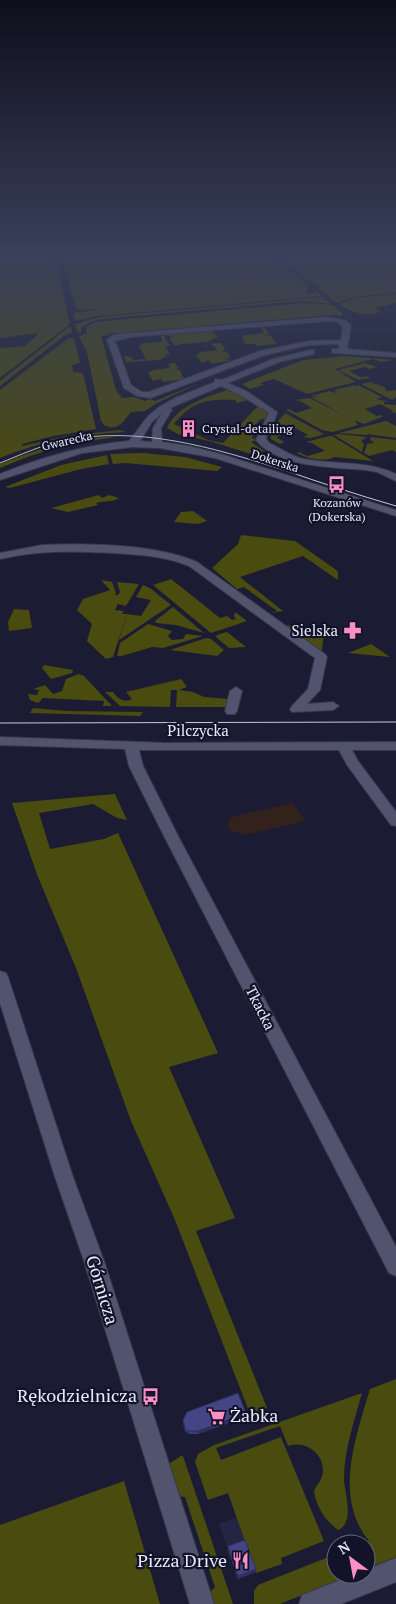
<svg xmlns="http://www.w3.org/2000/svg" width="396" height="1604" font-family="'PT Serif',serif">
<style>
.built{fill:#232542}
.industrial{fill:#33211c}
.green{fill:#4a4b0e}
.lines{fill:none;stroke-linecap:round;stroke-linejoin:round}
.minor-casing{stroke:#38384b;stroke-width:2}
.minor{fill:#52546f;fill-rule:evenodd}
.tram{stroke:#c8cadb;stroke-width:1}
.wall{fill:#3a3b72}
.shaded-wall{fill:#2f305c}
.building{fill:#434584;stroke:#2f305c}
.labels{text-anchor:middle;stroke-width:4.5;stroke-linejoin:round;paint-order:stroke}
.far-poi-label{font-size:12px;fill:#e8eafa;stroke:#121329;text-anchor:start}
.far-street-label{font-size:12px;fill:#e8eafa;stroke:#121329}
.poi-label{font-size:15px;fill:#e8eafa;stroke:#121329;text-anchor:end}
.street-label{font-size:15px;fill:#e8eafa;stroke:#121329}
.near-street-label{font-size:18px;fill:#e8eafa;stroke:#121329}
.near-poi-label{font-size:18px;fill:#e8eafa;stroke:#121329;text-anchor:end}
</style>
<rect width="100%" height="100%" fill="#1b1c33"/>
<!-- built -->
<polygon class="built" points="237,1517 245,1543 228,1550 219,1524"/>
<!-- industrial -->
<polygon class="industrial" points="293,803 305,821 244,835 231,831 227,825 230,819 235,816"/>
<!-- green -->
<g class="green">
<polygon points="0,255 54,255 60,271 59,275 70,324 0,378 0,348 25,346 39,333 0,338"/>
<polygon points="61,255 270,255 309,287 306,292 308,294 315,293 313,289 322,296 99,316 75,321 74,313 97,310 96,309 80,310 76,308"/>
<polygon points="276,255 396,255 396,293 353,297 337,303 318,289 320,286 316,286"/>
<path d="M396,294V303L375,308L381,312C365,317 352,313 339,304L354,298Z"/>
<polygon points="322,297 332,304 302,301 102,319 90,322 81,328 81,332 78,333 75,324 99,317"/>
<path d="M304,303L333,305L343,314L340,317L338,315H331L201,326L202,328L190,329L188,327L132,332L133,334L110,333V335L101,336L116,390L122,398L134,397L145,401L150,399L155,401L202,382L155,404L145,411L131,412C123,422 118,432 104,425L101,421L87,352L79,337L87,333L86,327L95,322L105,321Z"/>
<polygon points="69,327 71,327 72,333 65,335 0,386 0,381"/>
<polygon points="261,327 264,327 269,333 266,337 270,335 277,344 257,346 255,344 245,344 242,337 246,335 264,333"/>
<polygon points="212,331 214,333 210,334 215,334 217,337 207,342 182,344 179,343 179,345 174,345 169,337 174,336 168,336 167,335"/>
<polygon points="161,336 164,336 170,346 161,347 165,347 170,354 164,354 168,355 160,360 126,362 124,356 131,357 133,360 146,359 139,346 144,343 162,342"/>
<path d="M69,338H74L80,363L72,365L73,372L83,373L96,429L53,436L22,444V446L67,436L120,430L126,432C81,434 42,441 0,458V390Z"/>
<polygon points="221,343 225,349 220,354 226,351 231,358 224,359 232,360 211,364 209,360 202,363 196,355 201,352 218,350 211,344"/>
<polygon points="344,356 394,360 381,362 373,359 335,369 356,382 307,394 274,379 260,383 264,385 250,389 242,384 303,360"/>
<polygon points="175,363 178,368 172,372 179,369 184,379 163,382 161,379 153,381 148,373 153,370 170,368 168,364"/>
<polygon points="365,363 377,367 369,369 364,367 349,371 361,377 366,376 370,378 358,380 338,370"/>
<polygon points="370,382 387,388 385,389 386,391 396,390 396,397 392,400 361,384"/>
<polygon points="355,385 355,387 358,385 382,397 376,399 390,402 384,402 384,404 396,405 396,413 391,412 393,411 380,404 365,409 377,416 382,415 382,417 364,424 354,420 358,425 333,432 322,430 286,410 289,409 296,413 312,408 300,401 294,400 310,398 347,417 311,397 320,396 310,396 329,391 336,393 334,390"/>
<path d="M230,389L233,390L228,392H237L244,398H247L248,400L236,403V400C206,399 194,400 174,424L208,440L223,443L258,406L270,413L266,420L261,419L250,430L257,432V433H253L252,438L257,440L251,442L264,451L254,455L213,442L178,434L167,428C178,404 208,397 230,389Z"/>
<path d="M285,413L324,434H325L311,438L303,437L308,435L295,428L277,433L281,436L276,437L284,442L280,444L271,439C270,428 279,421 285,413Z"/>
<polygon points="386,421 396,426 396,438 368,434 367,435 339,433"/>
<polygon points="339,434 367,437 361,441 364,444 362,452 334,435"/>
<path d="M120,436L61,446L30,456L0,468V464C43,447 73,438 120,436Z"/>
<path d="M329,436H332L373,461L335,457C324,462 308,459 297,453L299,452L307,456L325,451L312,443L306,442Z"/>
<polygon points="371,437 396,440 396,452 392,450 369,456 364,453 367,444 374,443 370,439"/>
<polygon points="143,453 185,457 222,467 217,471 125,463 113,464 110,454"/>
<polygon points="107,455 109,464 81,469 10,488 5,487 61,465"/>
<path d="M99,495L102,498L109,495L119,498C112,503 104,500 96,503L98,505L68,512L51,508Z"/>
<polygon points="193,511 207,521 198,524 174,522 181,512"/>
<polygon points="241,535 295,541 335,569 338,572 338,580 303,556 240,577 283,611 270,613 277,611 244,587 237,589 212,568 238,544"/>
<polygon points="171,579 220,618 227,616 232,620 236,619 234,616 235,612 247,621 211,633 153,585"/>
<polygon points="101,580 112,582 116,593 114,594 118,595 120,592 117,582 139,584 126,606 118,604 115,610 124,611 122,614 127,614 113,657 106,659 87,641 92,624 77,610 83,599 110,590"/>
<polygon points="143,585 150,588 171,605 119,640 127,614 141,616 151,600 136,597"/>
<polygon points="173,607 204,633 176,625 156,623 155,621"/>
<polygon points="14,609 29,610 32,628 9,631 8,622"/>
<polygon points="148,624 172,631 168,636 172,640 183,639 186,634 203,636 163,648 152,647 122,656 117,656 120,643"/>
<polygon points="283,625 322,628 324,632 322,650 317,649"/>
<polygon points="227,632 246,647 229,648 216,637 217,635"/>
<polygon points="206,638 211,639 224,650 217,656 170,650"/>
<polygon points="371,644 390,657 348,653"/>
<polygon points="44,665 73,670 72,673 51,679 42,668"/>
<polygon points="79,674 84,676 112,706 103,706 104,701 43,698 38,703 30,700 28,694 37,695 39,690 33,689 45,685 53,694 62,691 66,679"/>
<path d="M181,679L187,687L179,690L193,692L204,697L229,699L227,707H176L177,690H171L170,707L120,706L105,692H113C118,699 124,703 132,699L126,692Z"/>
<polygon points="33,708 66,711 143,712 140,716 30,713"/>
<polygon points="115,794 127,820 117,818 93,804 39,813 50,849 104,839 118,833 218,1053 169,1067 235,1218 196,1231 267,1408 250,1414 175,1220 131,1121 76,968 38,877 12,803"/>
<path d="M396,1379V1557L366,1569L365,1544L369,1541C333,1497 356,1437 370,1389Z"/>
<path d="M362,1393C354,1422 344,1450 344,1480C345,1494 355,1523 338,1530C325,1520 316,1507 314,1490C318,1484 322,1479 323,1472C324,1453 305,1440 288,1446L280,1426L216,1448L221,1460L281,1437L324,1541L281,1558L282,1564L256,1573L228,1493L208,1500L195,1462L198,1454L214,1445Z"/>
<polygon points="181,1456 183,1456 233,1604 214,1604 210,1592 215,1587 185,1497 178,1496 167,1465"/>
<polygon points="124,1481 160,1604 0,1604 0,1525"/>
<polygon points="336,1554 336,1574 354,1574 280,1604 254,1604 254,1591 258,1585"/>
</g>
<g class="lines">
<defs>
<g id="minor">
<path d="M328,317L347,321L351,326L347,349L396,353V357L332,353V349H339V344L309,345L265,355L150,398L137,396L124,388L107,340L113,335L131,333ZM328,321L337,322L343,326L341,340L309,341L260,351L149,392H142L131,385L115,341L131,337Z"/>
<path d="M311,350H314V354L279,362L228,383L248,392L277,412C276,422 267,429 266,439L269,443C280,448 293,457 304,459C336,465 367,460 396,474V481L377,472L366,470C333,467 279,468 256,440L269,413L242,396L221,386L170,408L172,410L161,428L162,442L188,446L221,454L396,510V516L215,458L160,448L133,447L82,453L0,480V474C42,457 84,445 129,441L148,416L159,407L175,398L215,382V379L222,380L273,359ZM162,413L153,428L152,442L140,441L152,422Z"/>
<path d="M42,545C87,543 156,544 197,562L325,654L327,657L320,690L307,704L333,702L339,706L333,710L292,712L290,709L292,706L308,689L315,658L189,566C165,556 140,555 114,553C75,551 39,550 0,559V553Z"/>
<polygon points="236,687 242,691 237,711 235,714 227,714 225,711 230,691"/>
<polygon points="0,737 166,743 396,742 396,750 352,750 358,761 396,812 396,826 391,825 347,765 339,750 139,750 143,766 177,834 396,1247 396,1276 389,1273 163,834 129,766 125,749 0,745"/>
<polygon points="0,971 6,973 8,977 73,1177 104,1261 214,1604 190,1604 84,1261 55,1177 0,1003"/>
<polygon points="396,1558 396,1582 341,1604 299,1604 302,1595 356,1574 366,1574 366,1570"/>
</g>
</defs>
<!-- minor casing -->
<use href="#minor" class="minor-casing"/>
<!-- minor -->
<use href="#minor" class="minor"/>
<!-- tram -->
<g class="tram">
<path d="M0,463C20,455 40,446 61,441C138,425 211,447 284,470C321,483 358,495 396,506"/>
<polyline points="0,723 396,722"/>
</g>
</g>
<!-- wall -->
<g class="wall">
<polygon points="246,1413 246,1417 198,1434 189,1434 185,1431 183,1423 183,1420"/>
<polygon points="228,1546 256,1569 255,1572 238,1579 228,1550"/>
</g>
<!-- shaded-wall -->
<g class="shaded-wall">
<polygon points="246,1413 246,1417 198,1434 198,1431"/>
<polygon points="256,1569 255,1572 238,1579 238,1576"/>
</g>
<!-- building -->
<g class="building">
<polygon points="238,1393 246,1413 198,1431 189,1431 185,1428 183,1420 187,1412"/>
<polygon points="245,1540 256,1569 238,1576 228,1546"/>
</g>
<!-- sky -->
<linearGradient id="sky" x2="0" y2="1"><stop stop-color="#0f0f1c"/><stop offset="0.53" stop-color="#39405b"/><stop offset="1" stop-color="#39405b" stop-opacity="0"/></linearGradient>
<rect width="396" height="480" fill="url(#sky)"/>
<!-- icons -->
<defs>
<symbol id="building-bare" viewBox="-9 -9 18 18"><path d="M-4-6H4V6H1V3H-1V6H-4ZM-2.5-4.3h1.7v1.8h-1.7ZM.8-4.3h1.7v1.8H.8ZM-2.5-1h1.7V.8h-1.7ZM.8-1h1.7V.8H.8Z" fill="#fb8fc5" stroke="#121329" stroke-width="2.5" paint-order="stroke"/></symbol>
<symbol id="bus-bare" viewBox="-9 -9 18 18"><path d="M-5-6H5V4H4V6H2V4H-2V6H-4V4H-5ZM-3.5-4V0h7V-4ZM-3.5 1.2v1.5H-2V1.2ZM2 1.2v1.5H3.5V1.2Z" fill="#fb8fc5" stroke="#121329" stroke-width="2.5" paint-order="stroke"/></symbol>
<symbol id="pharmacy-bare" viewBox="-9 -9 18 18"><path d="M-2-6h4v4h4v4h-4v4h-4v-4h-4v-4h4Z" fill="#fb8fc5" stroke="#121329" stroke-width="2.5" paint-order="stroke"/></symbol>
<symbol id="supermarket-bare" viewBox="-9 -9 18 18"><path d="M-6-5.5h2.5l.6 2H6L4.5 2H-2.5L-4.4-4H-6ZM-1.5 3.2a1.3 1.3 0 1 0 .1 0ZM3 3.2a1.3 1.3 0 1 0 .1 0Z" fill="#fb8fc5" stroke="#121329" stroke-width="2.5" paint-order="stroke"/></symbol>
<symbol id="restaurant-bare" viewBox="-9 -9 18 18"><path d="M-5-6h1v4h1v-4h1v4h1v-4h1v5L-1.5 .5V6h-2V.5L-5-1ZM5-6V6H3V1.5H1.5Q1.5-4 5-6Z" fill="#fb8fc5" stroke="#121329" stroke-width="2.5" paint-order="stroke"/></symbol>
</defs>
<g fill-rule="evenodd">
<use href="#building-bare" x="176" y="416" width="25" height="25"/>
<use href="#bus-bare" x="324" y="472" width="25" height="25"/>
<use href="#pharmacy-bare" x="340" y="618" width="25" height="25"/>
<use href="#bus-bare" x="138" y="1384" width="25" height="25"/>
<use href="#supermarket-bare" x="204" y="1404" width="25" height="25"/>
<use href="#restaurant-bare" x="228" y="1548" width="25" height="25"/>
</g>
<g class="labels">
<!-- far-poi labels -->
<g class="far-poi-label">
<text x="202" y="433">Crystal-detailing</text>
<text x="337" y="507" text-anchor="middle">Kozanów<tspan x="337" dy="14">(Dokerska)</tspan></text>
</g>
<!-- far-street labels -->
<g class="far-street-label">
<text transform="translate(67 441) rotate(-13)" y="4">Gwarecka</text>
<text transform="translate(275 461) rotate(18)" y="4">Dokerska</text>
</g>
<!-- poi labels -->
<g class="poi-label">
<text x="338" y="636">Sielska</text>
</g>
<!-- street labels -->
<g class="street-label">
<text x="198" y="736">Pilczycka</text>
<text transform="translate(260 1008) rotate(63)" y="5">Tkacka</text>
</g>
<!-- near-street labels -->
<g class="near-street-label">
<text transform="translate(102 1290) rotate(73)" y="6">Górnicza</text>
</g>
<!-- near-poi labels -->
<g class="near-poi-label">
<text x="137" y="1402">Rękodzielnicza</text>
<text x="230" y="1422" text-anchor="start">Żabka</text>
<text x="227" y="1567">Pizza Drive</text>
</g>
</g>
<!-- north arrow -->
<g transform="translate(351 1559) rotate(328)"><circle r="24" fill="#121329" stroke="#68697d"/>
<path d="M0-4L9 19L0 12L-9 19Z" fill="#fb8fc5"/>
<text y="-8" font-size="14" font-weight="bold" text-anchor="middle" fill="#e8eafa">N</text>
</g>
</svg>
